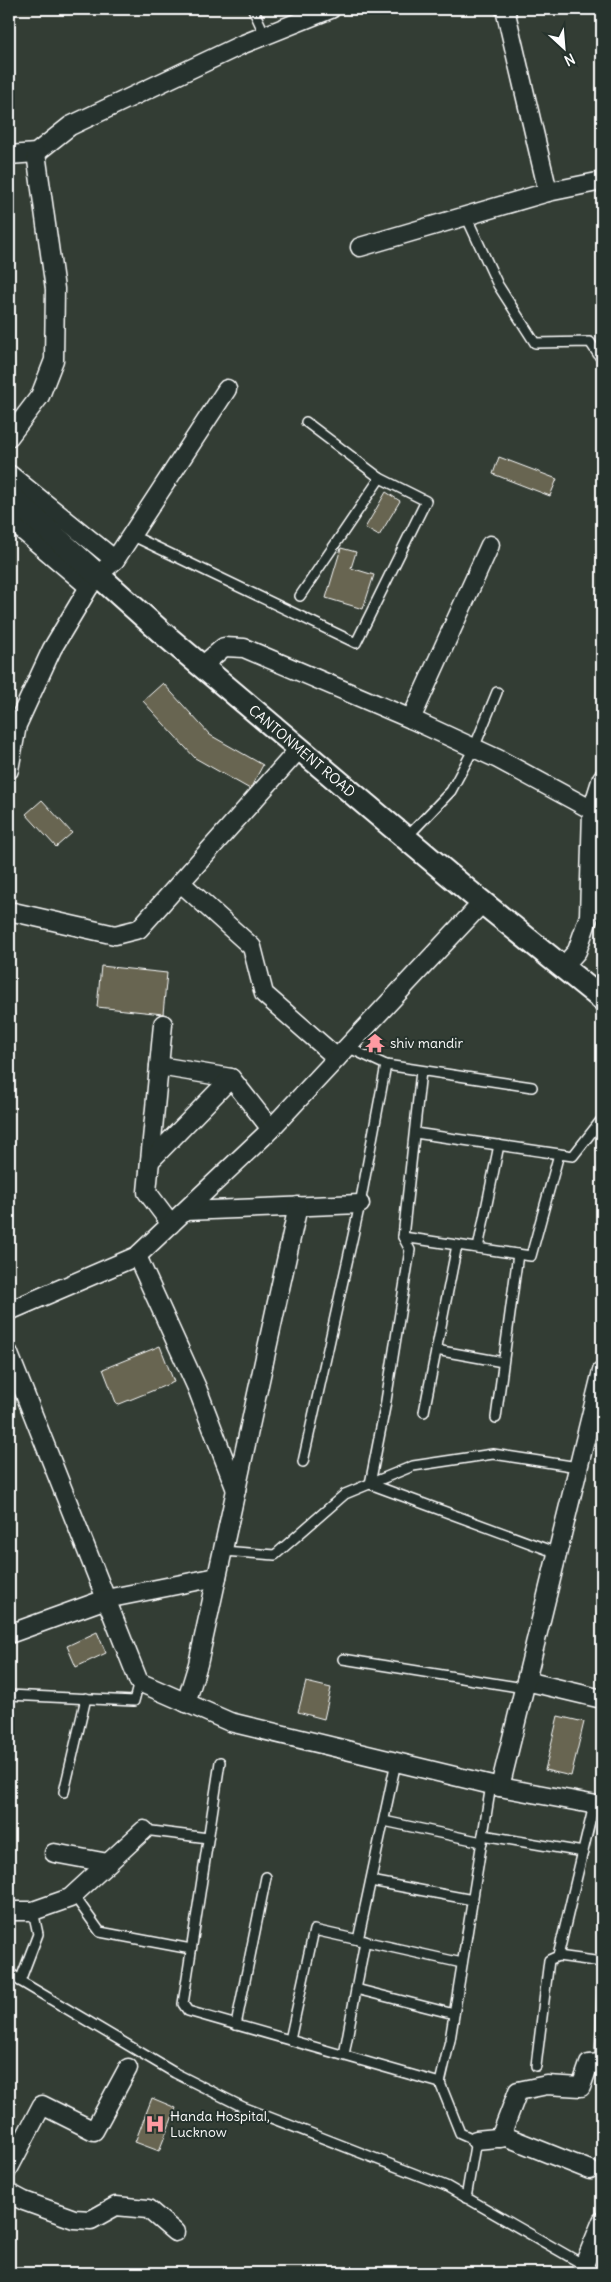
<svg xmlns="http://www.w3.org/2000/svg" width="611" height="2282" font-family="Delius,sans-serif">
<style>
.building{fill:#676551;stroke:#fff}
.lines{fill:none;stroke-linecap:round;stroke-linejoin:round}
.service-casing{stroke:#fff;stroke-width:12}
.minor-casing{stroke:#fff;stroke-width:21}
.tertiary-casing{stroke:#fff;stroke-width:26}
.service{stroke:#26332d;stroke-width:9}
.minor{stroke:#26332d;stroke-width:18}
.tertiary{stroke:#26332d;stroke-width:22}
.labels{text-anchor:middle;stroke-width:4;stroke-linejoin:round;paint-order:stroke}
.street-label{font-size:14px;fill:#fff;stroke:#26332d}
.poi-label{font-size:14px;fill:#fff;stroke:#26332d;text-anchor:start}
</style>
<rect width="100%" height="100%" fill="#333d34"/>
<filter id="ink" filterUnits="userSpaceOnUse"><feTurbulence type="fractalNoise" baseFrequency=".02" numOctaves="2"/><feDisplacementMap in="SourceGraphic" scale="10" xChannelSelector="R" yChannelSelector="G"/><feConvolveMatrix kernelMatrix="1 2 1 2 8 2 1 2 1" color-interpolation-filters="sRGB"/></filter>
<g filter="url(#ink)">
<!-- building -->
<g class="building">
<polygon points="499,457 557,479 550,496 493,474"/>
<polygon points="386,492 400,501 379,536 365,528"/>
<polygon points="341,548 356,552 351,568 374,575 363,609 326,598"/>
<polygon points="163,683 210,735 263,765 250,789 195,758 143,701"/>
<polygon points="42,800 72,833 56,847 26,814"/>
<polygon points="101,966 167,973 163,1014 97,1007"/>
<polygon points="160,1346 174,1382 117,1405 103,1369"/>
<polygon points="97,1632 106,1653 76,1667 67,1646"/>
<polygon points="306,1682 331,1688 324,1719 298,1712"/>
<polygon points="558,1716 584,1722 571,1776 545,1770"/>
<polygon points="152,2098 176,2108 159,2151 135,2142"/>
</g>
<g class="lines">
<defs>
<g id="service">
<polyline points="253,9 265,35"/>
<polyline points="466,216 498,285 535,343 590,342 602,360"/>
<polyline points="131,535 356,643 426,501 380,478 306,422"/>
<polyline points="300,596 380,478"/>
<polyline points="406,838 451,791 474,748 497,692"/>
<polyline points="347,1047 386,1065 532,1087"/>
<polyline points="421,1071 403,1237 410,1250 385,1407 370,1484 557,1553"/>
<polyline points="415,1133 573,1156 602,1119"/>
<polyline points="403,1237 531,1256 559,1154"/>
<polyline points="478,1248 499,1145"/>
<polyline points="436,1350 503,1362"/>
<polyline points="424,1412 457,1245"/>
<polyline points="496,1418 518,1254"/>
<polyline points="303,1462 360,1204 386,1065"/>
<polyline points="223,1551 275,1555 345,1494 413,1466 493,1454 578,1467"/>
<polyline points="343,1659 524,1688"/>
<polyline points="9,1695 134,1701 139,1682"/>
<polyline points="220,1762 183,2004 188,2011 440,2083"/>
<polyline points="64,1792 86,1698"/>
<polyline points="384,1821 482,1842"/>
<polyline points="144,1830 208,1838"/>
<polyline points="483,1835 583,1852"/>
<polyline points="371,1881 473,1900"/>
<polyline points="73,1894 100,1932 191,1949"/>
<polyline points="33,1911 38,1934 20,1981 175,2073 243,2107 446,2186 598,2273"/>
<polyline points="358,1940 396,1762"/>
<polyline points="558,1956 602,1962"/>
<polyline points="9,1972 20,1981"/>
<polyline points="356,1989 454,2014"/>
<polyline points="236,2025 266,1877"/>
<polyline points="290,2040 314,1930 462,1963"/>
<polyline points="344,2055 365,1941"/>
<polyline points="600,2063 602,1996"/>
<polyline points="536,2066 549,1960 558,1956 594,1805"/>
<polyline points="466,2198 476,2140 460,2133 440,2083 450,2040 491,1785"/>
</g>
<g id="minor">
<polyline points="505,9 548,192"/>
<polyline points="9,155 36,153 70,126 241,45 331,9"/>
<polyline points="360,247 548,192 602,181"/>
<polyline points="9,437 40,396 54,360 55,289 36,153"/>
<polyline points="9,474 115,560"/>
<polyline points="9,519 89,587"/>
<polyline points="202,666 224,647 244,648 411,719 498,759 592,810"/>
<polyline points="411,719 490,545"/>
<polyline points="9,770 17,725 52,649 89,587 98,575 115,560 227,389"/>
<polyline points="181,883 252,947 264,994 337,1058"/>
<polyline points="9,911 115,935 139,929 300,748"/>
<polyline points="563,967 577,951 589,916 592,810 602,778"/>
<polyline points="163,1024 147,1192 171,1224"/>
<polyline points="159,1066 231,1078"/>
<polyline points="150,1161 231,1078 271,1129"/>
<polyline points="185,1211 360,1204"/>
<polyline points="137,1256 197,1388 236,1490"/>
<polyline points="9,1311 137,1256 265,1135 483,902"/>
<polyline points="9,1354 139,1682 230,1722 500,1787 602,1806"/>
<polyline points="9,1634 106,1599 217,1577"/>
<polyline points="526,1681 602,1699"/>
<polyline points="186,1703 198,1664 298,1206"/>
<polyline points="500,1787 602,1371"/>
<polyline points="54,1853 108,1863"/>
<polyline points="9,1911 33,1911 70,1898 144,1830"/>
<polyline points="500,2138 518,2091 547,2085 581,2087 589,2064 602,2063"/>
<polyline points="476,2140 507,2137 590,2170"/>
<polyline points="9,2168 42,2105 94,2131 128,2068"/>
<polyline points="9,2193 24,2201 74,2219 91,2220 116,2206 148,2209 175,2232"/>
<polyline points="584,2265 602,2221"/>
</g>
<polyline id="tertiary" points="9,495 160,631 472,894 602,999"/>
</defs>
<!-- service casing -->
<use href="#service" class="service-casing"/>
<!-- minor casing -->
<use href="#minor" class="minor-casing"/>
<!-- tertiary casing -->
<use href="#tertiary" class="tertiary-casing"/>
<!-- service -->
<use href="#service" class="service"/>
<!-- minor -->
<use href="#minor" class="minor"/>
<!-- tertiary -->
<use href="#tertiary" class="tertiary"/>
</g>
</g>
<!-- icons -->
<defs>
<symbol id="temple-bare" viewBox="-9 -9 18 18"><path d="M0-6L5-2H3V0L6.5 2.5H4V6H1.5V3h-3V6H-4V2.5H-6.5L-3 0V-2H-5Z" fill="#ff9aa2" stroke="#26332d" stroke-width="2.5" paint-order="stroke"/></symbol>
<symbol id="hospital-bare" viewBox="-9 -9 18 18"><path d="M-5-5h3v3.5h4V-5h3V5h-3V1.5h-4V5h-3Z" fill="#ff9aa2" stroke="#26332d" stroke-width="2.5" paint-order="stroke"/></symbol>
</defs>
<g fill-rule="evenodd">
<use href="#temple-bare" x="361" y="1029" width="28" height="28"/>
<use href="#hospital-bare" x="141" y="2110" width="28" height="28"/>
</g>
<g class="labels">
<!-- street labels -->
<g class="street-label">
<text transform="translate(302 751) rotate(40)" y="5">CANTONMENT ROAD</text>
</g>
<!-- poi labels -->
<g class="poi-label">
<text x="390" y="1048">shiv mandir</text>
<text x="170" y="2121">Handa Hospital,<tspan x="170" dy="16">Lucknow</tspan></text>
</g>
</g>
<!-- margin -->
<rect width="611" height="2282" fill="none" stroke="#26332d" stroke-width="30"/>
<rect x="15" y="15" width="581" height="2252" fill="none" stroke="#fff" stroke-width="2" filter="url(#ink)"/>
<!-- north arrow -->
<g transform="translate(564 48) rotate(154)" stroke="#26332d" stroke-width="4" paint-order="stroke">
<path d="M0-4L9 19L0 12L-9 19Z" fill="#ffffff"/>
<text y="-8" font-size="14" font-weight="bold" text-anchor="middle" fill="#ffffff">N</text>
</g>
</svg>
